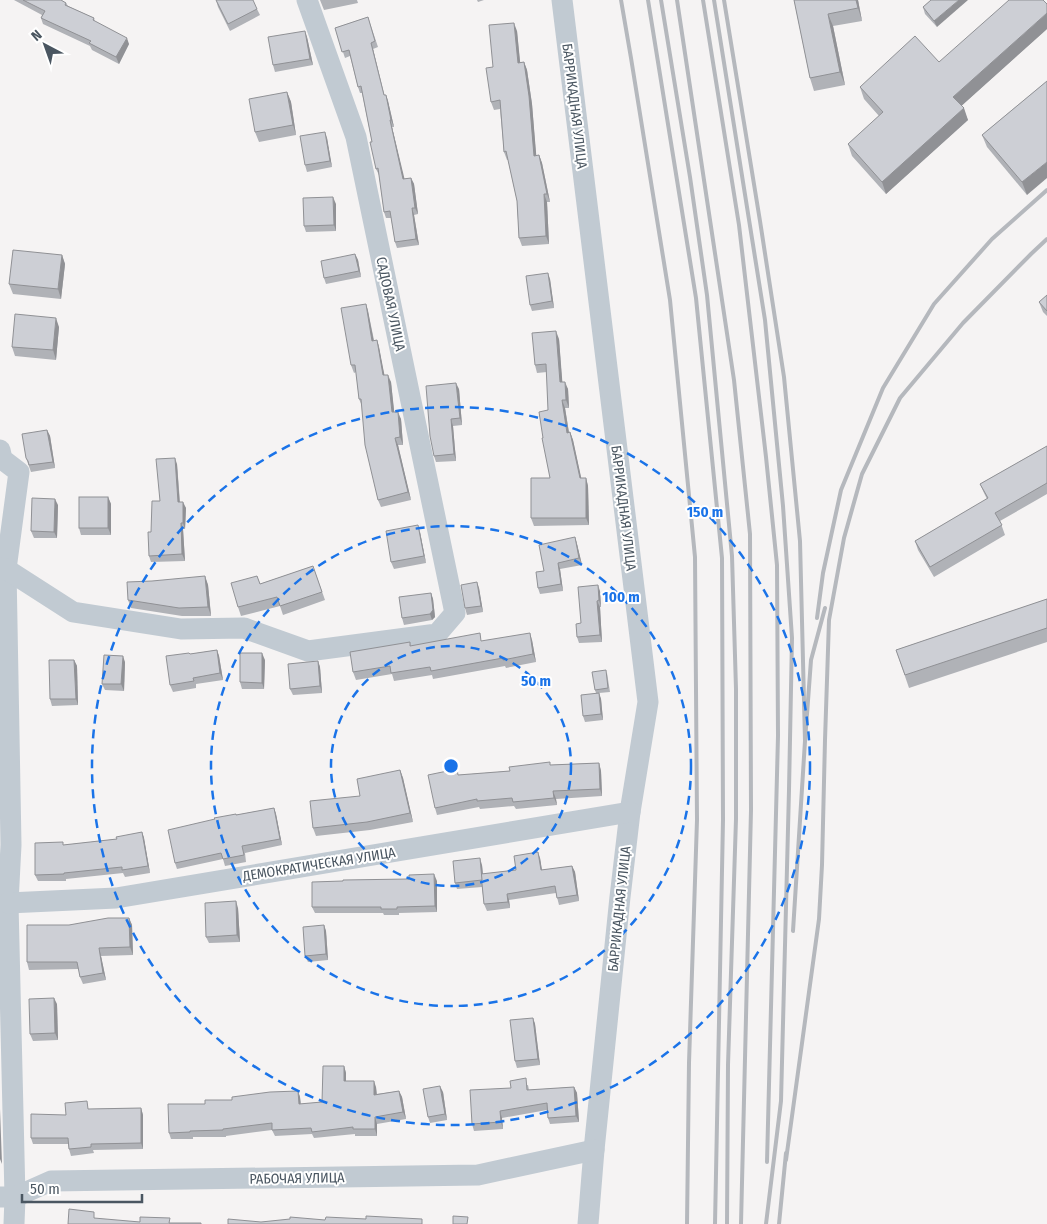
<svg xmlns="http://www.w3.org/2000/svg" width="1047" height="1224" font-family="'Fira Sans Condensed',sans-serif">
<style>
.lines{fill:none;stroke-linecap:round;stroke-linejoin:round}
.minor{stroke:#c1cad2;stroke-width:21}
.rail{stroke:#b5b8bd;stroke-width:4}
.wall{fill:#b0b2b7}
.shaded-wall{fill:#909195}
.building{fill:#cdcfd5;stroke:#909195}
.ring{fill:none;stroke:#1a73e8;stroke-width:2.5;stroke-dasharray:9 6}
.labels{text-anchor:middle;stroke-width:4;stroke-linejoin:round;paint-order:stroke}
.street-label{font-size:14px;fill:#4a5661;stroke:#fff}
.centre{fill:#1a73e8;stroke:#fff;stroke-width:2.5}
.ring-label{font-size:15px;text-anchor:middle;font-weight:bold;fill:#1a73e8;stroke:#fff;stroke-width:4;stroke-linejoin:round;paint-order:stroke}
</style>
<rect width="100%" height="100%" fill="#f5f3f3"/>
<g class="lines">
<!-- minor -->
<g class="minor">
<polyline points="562,0 648,702 630,812 620,897 594,1150 588,1224"/>
<polyline points="0,450 2,459 19,472 6,569 11,845 8,903 15,1197 14,1224"/>
<polyline points="0,568 6,569 73,612 181,629 244,628 308,651 437,634 455,613 356,137 307,0"/>
<polyline points="8,903 116,898 630,812"/>
<polyline points="0,1197 15,1197 51,1181 478,1175 594,1150"/>
</g>
<!-- rail -->
<g class="rail">
<polyline points="621,0 631,58 670,300 695,557 697,820 689,1063 687,1224"/>
<polyline points="648,0 696,298 722,558 723,820 715,1224"/>
<polyline points="661,0 690,177 707,295 732,556 736,689 736,819 728,1065 727,1224"/>
<polyline points="677,0 734,380 750,534 751,810 741,1224"/>
<polyline points="703,0 739,225 766,457 777,565 778,736 767,1162"/>
<polyline points="714,0 765,320 783,506 792,638 789,790 781,1101 766,1224"/>
<polyline points="724,0 760,221 784,377 800,541 805,741 811,660 825,608"/>
<polyline points="817,618 823,573 841,490 883,388 934,304 992,239 1047,190"/>
<polyline points="793,931 805,741"/>
<polyline points="786,1160 819,919 822,865 825,740 829,620 844,538 862,474 900,398 963,323 1031,254 1047,239"/>
<polyline points="779,1224 786,1153"/>
</g>
</g>
<!-- wall -->
<g class="wall">
<polygon points="14,0 61,0 66,3 68,6 94,18 95,22 129,44 119,64 92,50 90,46 43,24 41,18 42,15"/>
<polygon points="216,0 257,9 260,15 230,31 218,7"/>
<polygon points="320,0 357,0 358,3 324,10"/>
<polygon points="477,0 484,0 478,2"/>
<polygon points="794,0 858,0 862,21 833,26 845,85 814,91 810,78"/>
<polygon points="931,0 937,27 925,14 923,7"/>
<polygon points="368,17 378,47 373,49 384,95 386,95 388,101 394,127 392,127 404,179 411,178 414,184 418,214 414,215 419,245 397,248 395,242 391,218 386,218 384,212 379,175 376,169 372,142 362,93 360,93 358,87 350,56 345,58 335,28"/>
<polygon points="1047,29 961,106 968,120 886,194 852,156 848,144 879,116 864,99 860,87"/>
<polygon points="517,31 520,63 524,62 527,70 532,104 536,156 539,155 542,163 550,202 547,202 549,244 522,246 519,238 517,201 508,160 507,160 504,152 500,109 494,110 491,102 493,67"/>
<polygon points="307,37 313,65 275,72 273,65"/>
<polygon points="1047,81 1027,195 987,147 982,135"/>
<polygon points="287,92 291,102 296,135 259,142 255,132"/>
<polygon points="327,138 332,167 307,172 305,165"/>
<polygon points="336,204 336,231 306,232 304,226"/>
<polygon points="355,254 358,260 361,277 326,284 324,278"/>
<polygon points="62,255 65,264 61,299 13,294 9,284"/>
<polygon points="550,279 554,308 532,311 530,305"/>
<polygon points="1047,295 1047,316 1043,312 1039,302"/>
<polygon points="366,304 368,311 374,340 377,340 379,347 384,375 391,382 394,412 401,419 403,445 398,445 411,500 381,507 378,500 362,406 359,399 356,372 354,373 351,365"/>
<polygon points="59,327 56,360 15,356 12,347"/>
<polygon points="559,339 562,382 568,389 569,408 565,408 569,432 570,432 573,440 581,478 586,478 588,486 589,525 534,526 531,518 550,478 543,438 548,410 547,372 537,373 535,365"/>
<polygon points="459,389 462,425 453,426 456,461 436,462 434,456"/>
<polygon points="47,430 50,436 55,468 31,472 26,458"/>
<polygon points="1047,446 1047,494 1000,521 1005,535 934,577 918,550 915,541 987,499 984,493 980,484"/>
<polygon points="177,464 180,502 186,508 185,529 183,529 185,561 151,562 149,556 151,532 160,501"/>
<polygon points="108,497 111,504 111,535 81,535 79,528"/>
<polygon points="58,505 57,538 34,538 31,531"/>
<polygon points="420,532 426,563 394,569 391,562"/>
<polygon points="575,537 577,544 582,565 560,569 563,591 540,594 538,588 544,571"/>
<polygon points="313,566 325,600 283,615 280,606 241,616 238,607 257,576 260,584"/>
<polygon points="205,576 208,585 211,616 182,616 131,608 128,600"/>
<polygon points="479,588 483,612 467,615 465,608"/>
<polygon points="600,591 601,607 600,607 602,642 579,643 577,637 581,623"/>
<polygon points="431,593 433,599 435,617 432,620 404,625 402,618"/>
<polygon points="1047,599 1047,642 909,688 896,650"/>
<polygon points="532,640 536,662 506,668 505,666 433,679 432,675 394,681 392,674 356,680 353,672 410,642 411,646 483,641"/>
<polygon points="217,650 219,656 223,680 196,684 196,688 173,692 170,685 190,654"/>
<polygon points="74,660 77,666 78,705 52,706 50,699"/>
<polygon points="265,660 264,689 242,689 240,682"/>
<polygon points="318,661 320,667 322,693 293,695 290,689"/>
<polygon points="125,662 124,691 105,690 102,684"/>
<polygon points="607,673 610,692 599,693 601,699 603,720 585,722 583,716 596,693 595,690"/>
<polygon points="599,763 601,771 602,796 556,799 557,805 516,809 514,806 480,809 479,807 437,815 435,808 459,775 510,771 551,765"/>
<polygon points="400,770 403,778 413,822 370,830 316,836 313,828"/>
<polygon points="274,808 276,814 282,845 245,853 246,862 225,866 223,859 177,869 175,863 236,815"/>
<polygon points="142,832 144,838 150,873 125,877 123,873 66,879 66,881 38,881 35,875 64,845 117,839"/>
<polygon points="540,858 542,870 572,866 575,872 579,901 559,905 556,893 509,900 510,908 487,911 484,904 482,887 457,889 455,883 482,865 483,874 516,870"/>
<polygon points="437,881 437,912 399,913 399,915 384,915 383,913 315,913 312,907"/>
<polygon points="238,908 240,942 209,943 206,937"/>
<polygon points="129,918 132,925 133,955 101,956 106,980 83,984 80,977 79,969 29,970 27,962 69,925"/>
<polygon points="324,925 326,931 328,960 308,962 305,956"/>
<polygon points="57,1004 58,1040 33,1041 30,1034"/>
<polygon points="533,1018 535,1024 540,1065 517,1068 515,1061"/>
<polygon points="344,1066 346,1073 346,1081 376,1087 377,1094 399,1091 402,1097 406,1119 377,1124 377,1136 355,1136 355,1134 314,1138 312,1134 275,1136 272,1130 226,1136 226,1137 193,1137 193,1139 171,1139 169,1133 205,1104 232,1100 298,1091 300,1097 301,1104 322,1102"/>
<polygon points="528,1085 529,1090 574,1087 577,1093 579,1122 550,1124 548,1118 547,1110 502,1118 503,1129 474,1131 472,1124 511,1088"/>
<polygon points="443,1092 447,1120 430,1123 428,1117"/>
<polygon points="141,1108 143,1115 143,1149 93,1150 94,1153 71,1156 69,1149 68,1144 33,1144 31,1138 66,1115 90,1109"/>
</g>
<!-- shaded-wall -->
<g class="shaded-wall">
<polygon points="856,0 858,0 862,21 858,8"/>
<polygon points="959,0 968,0 937,27 934,21"/>
<polygon points="1047,13 1047,29 958,109 953,97"/>
<polygon points="828,14 833,26 845,85 840,72"/>
<polygon points="514,23 517,31 521,71 518,63"/>
<polygon points="305,31 307,37 313,65 310,59"/>
<polygon points="127,38 129,44 119,64 116,57"/>
<polygon points="371,43 373,49 386,102 384,95"/>
<polygon points="524,62 527,70 532,104 537,164 534,156"/>
<polygon points="287,92 291,102 296,135 293,125"/>
<polygon points="386,95 388,101 394,127 391,120"/>
<polygon points="964,108 968,120 886,194 882,182"/>
<polygon points="390,120 392,127 406,185 403,179"/>
<polygon points="325,132 327,138 332,167 330,161"/>
<polygon points="539,155 542,163 550,202 547,194"/>
<polygon points="1047,162 1047,178 1027,195 1022,182"/>
<polygon points="411,178 414,184 418,214 415,208"/>
<polygon points="544,194 547,202 549,244 546,236"/>
<polygon points="333,197 336,204 336,231 334,225"/>
<polygon points="412,208 414,215 419,245 416,239"/>
<polygon points="355,254 358,260 361,277 359,271"/>
<polygon points="62,255 65,264 61,299 58,289"/>
<polygon points="548,273 550,279 554,308 552,301"/>
<polygon points="366,304 368,311 375,348 372,341"/>
<polygon points="56,318 59,327 56,360 53,350"/>
<polygon points="556,331 559,339 563,390 560,382"/>
<polygon points="377,340 379,347 386,383 383,375"/>
<polygon points="388,375 391,382 395,419 392,412"/>
<polygon points="565,382 568,389 569,408 566,400"/>
<polygon points="456,383 459,389 462,425 460,418"/>
<polygon points="562,400 565,408 570,440 567,433"/>
<polygon points="398,412 401,419 403,445 400,437"/>
<polygon points="451,419 453,426 456,461 454,454"/>
<polygon points="47,430 50,436 55,468 53,462"/>
<polygon points="570,432 573,440 583,486 580,478"/>
<polygon points="395,438 398,445 411,500 408,492"/>
<polygon points="175,458 177,464 180,508 178,502"/>
<polygon points="586,478 588,486 589,525 586,518"/>
<polygon points="108,497 111,504 111,535 108,528"/>
<polygon points="55,499 58,505 57,538 54,532"/>
<polygon points="183,502 186,508 185,529 183,523"/>
<polygon points="181,523 183,529 185,561 182,554"/>
<polygon points="418,525 420,532 426,563 424,556"/>
<polygon points="575,537 577,544 582,565 579,558"/>
<polygon points="558,563 560,569 563,591 561,584"/>
<polygon points="205,576 208,585 211,616 208,607"/>
<polygon points="477,582 479,588 483,612 481,606"/>
<polygon points="598,585 600,591 601,607 599,600"/>
<polygon points="431,593 433,599 435,617 432,620 430,614"/>
<polygon points="597,601 600,607 602,642 600,635"/>
<polygon points="530,633 532,640 536,662 533,654"/>
<polygon points="217,650 219,656 223,680 220,673"/>
<polygon points="262,653 265,660 264,689 262,683"/>
<polygon points="123,656 125,662 124,691 121,684"/>
<polygon points="74,660 77,666 78,705 76,699"/>
<polygon points="318,661 320,667 322,693 320,686"/>
<polygon points="599,693 601,699 603,720 601,714"/>
<polygon points="599,763 601,771 602,796 600,789"/>
<polygon points="400,770 403,778 413,822 410,813"/>
<polygon points="553,791 556,799 557,805 554,798"/>
<polygon points="274,808 276,814 282,845 280,839"/>
<polygon points="142,832 144,838 150,873 148,866"/>
<polygon points="538,852 540,858 543,877 541,870"/>
<polygon points="480,858 482,865 484,887 482,880"/>
<polygon points="572,866 575,872 579,901 577,895"/>
<polygon points="434,874 437,881 437,912 435,906"/>
<polygon points="507,894 509,900 510,908 508,902"/>
<polygon points="236,901 238,908 240,942 237,935"/>
<polygon points="129,918 132,925 133,955 130,947"/>
<polygon points="324,925 326,931 328,960 326,954"/>
<polygon points="99,948 101,956 106,980 103,973"/>
<polygon points="54,998 57,1004 58,1040 55,1033"/>
<polygon points="533,1018 535,1024 540,1065 538,1059"/>
<polygon points="344,1066 346,1073 346,1087 344,1081"/>
<polygon points="374,1081 376,1087 377,1101 374,1095"/>
<polygon points="440,1086 443,1092 447,1120 445,1114"/>
<polygon points="574,1087 577,1093 579,1122 576,1116"/>
<polygon points="298,1091 300,1097 301,1111 299,1104"/>
<polygon points="399,1091 402,1097 406,1119 403,1112"/>
<polygon points="0,1108 0,1109 2,1164 0,1159"/>
<polygon points="141,1108 143,1115 143,1149 141,1143"/>
<polygon points="500,1111 502,1118 503,1129 501,1122"/>
<polygon points="375,1117 377,1124 377,1136 375,1129"/>
</g>
<!-- building -->
<g class="building">
<polygon points="23,0 61,0 66,3 65,5 94,18 93,20 127,38 116,57 89,43 91,41 41,18 45,11"/>
<polygon points="216,0 253,0 257,9 228,24"/>
<polygon points="794,0 856,0 858,8 828,14 840,72 810,78"/>
<polygon points="931,0 959,0 934,21 923,7"/>
<polygon points="1009,0 1043,0 1047,4 1047,13 953,97 964,108 882,182 848,144 883,112 860,87 915,36 939,62"/>
<polygon points="368,17 375,41 371,43 384,95 386,95 391,120 390,120 403,179 411,178 415,208 412,208 416,239 395,242 390,211 384,212 378,168 376,169 370,142 372,142 361,86 358,87 349,50 342,52 335,28"/>
<polygon points="514,23 518,63 524,62 529,96 534,156 539,155 547,194 544,194 546,236 519,238 517,201 506,151 504,152 500,100 491,102 486,68 493,67 489,25"/>
<polygon points="305,31 310,59 273,65 268,37"/>
<polygon points="1047,81 1047,162 1022,182 982,135"/>
<polygon points="287,92 293,125 255,132 249,99"/>
<polygon points="325,132 330,161 305,165 300,136"/>
<polygon points="333,197 334,225 304,226 303,198"/>
<polygon points="13,250 62,255 58,289 9,284"/>
<polygon points="355,254 359,271 324,278 321,261"/>
<polygon points="548,273 552,301 530,305 526,276"/>
<polygon points="1047,295 1047,311 1039,302"/>
<polygon points="366,304 372,341 377,340 383,375 388,375 392,412 398,412 400,437 395,438 408,492 378,500 365,445 361,399 359,399 355,365 351,365 341,308"/>
<polygon points="15,314 56,318 53,350 12,347"/>
<polygon points="556,331 560,382 565,382 566,400 562,400 567,433 570,432 580,478 586,478 586,518 531,518 531,478 550,478 542,438 543,438 539,412 548,410 546,364 535,365 532,333"/>
<polygon points="456,383 460,418 451,419 454,454 434,456 430,436 426,386"/>
<polygon points="47,430 53,462 29,465 28,461 26,458 22,434"/>
<polygon points="1047,446 1047,483 995,513 1002,525 930,567 915,541 988,498 980,484"/>
<polygon points="175,458 178,502 183,502 183,523 181,523 182,554 149,556 148,532 151,532 152,501 160,501 156,459"/>
<rect x="79" y="497" width="29" height="31"/>
<polygon points="32,498 55,499 54,532 31,531"/>
<polygon points="418,525 424,556 391,562 386,531"/>
<polygon points="575,537 579,558 558,563 561,584 538,588 536,572 544,571 539,545"/>
<polygon points="313,566 322,592 280,606 277,597 238,607 231,583 257,576 260,584"/>
<polygon points="205,576 208,607 179,608 128,600 127,582 152,581"/>
<polygon points="477,582 481,606 465,608 461,585"/>
<polygon points="598,585 599,600 597,601 600,635 577,637 576,624 581,623 578,587"/>
<polygon points="431,593 433,610 430,614 402,618 399,597"/>
<polygon points="1047,599 1047,628 905,675 896,650"/>
<polygon points="480,633 481,641 530,633 533,654 503,660 503,658 431,671 430,667 391,673 390,666 353,672 350,652 410,642 410,646"/>
<polygon points="217,650 220,673 193,678 194,681 170,685 166,656 189,653 190,654"/>
<polygon points="240,653 262,653 262,683 240,682"/>
<polygon points="104,655 123,656 121,684 102,684"/>
<polygon points="49,660 74,660 76,699 50,699"/>
<polygon points="318,661 320,686 290,689 288,664"/>
<polygon points="606,670 608,688 595,690 592,672"/>
<polygon points="599,693 601,714 583,716 581,695"/>
<polygon points="550,762 550,765 599,763 600,789 553,791 554,798 513,802 512,798 477,801 477,799 435,808 428,775 457,769 458,775 510,771 509,767"/>
<polygon points="400,770 410,813 367,822 313,828 310,801 360,796 357,779"/>
<polygon points="274,808 280,839 242,846 244,855 223,859 221,853 175,863 168,830 215,819 214,818 236,814 236,815"/>
<polygon points="142,832 148,866 122,870 122,867 64,873 64,874 35,875 35,843 63,842 63,845 117,839 116,837"/>
<polygon points="538,852 541,870 572,866 577,895 557,898 555,886 507,894 508,902 484,904 481,874 516,870 514,856"/>
<polygon points="480,858 482,880 455,883 453,861"/>
<polygon points="434,874 435,906 397,907 397,909 381,909 381,907 312,907 312,882 343,881 343,880 409,879 409,875"/>
<polygon points="236,901 237,935 206,937 205,903"/>
<polygon points="108,918 129,918 130,947 99,948 103,973 80,977 77,962 27,962 27,925 69,925"/>
<polygon points="324,925 326,954 305,956 303,927"/>
<polygon points="54,998 55,1033 30,1034 29,999"/>
<polygon points="533,1018 538,1059 515,1061 510,1020"/>
<polygon points="323,1066 344,1066 344,1081 374,1081 374,1095 399,1091 403,1112 375,1117 375,1129 353,1129 353,1127 312,1132 311,1128 272,1130 272,1123 223,1129 223,1130 190,1131 190,1132 169,1133 168,1104 205,1104 205,1100 232,1100 232,1097 270,1092 298,1091 299,1104 322,1102"/>
<polygon points="526,1078 527,1090 574,1087 576,1116 548,1118 547,1103 500,1111 501,1122 472,1124 470,1090 511,1088 510,1081"/>
<polygon points="440,1086 445,1114 428,1117 423,1089"/>
<polygon points="87,1101 88,1109 141,1108 141,1143 91,1144 91,1147 69,1149 68,1138 31,1138 31,1114 66,1115 65,1103"/>
<polygon points="69,1209 94,1212 94,1218 140,1222 140,1217 170,1218 169,1223 201,1223 201,1224 68,1224"/>
<polygon points="366,1216 422,1219 422,1224 228,1224 228,1219 261,1222 290,1219 290,1217 325,1220 326,1217 366,1219"/>
<polygon points="453,1216 468,1217 467,1224 453,1224"/>
</g>
<!-- distance rings -->
<g class="ring">
<circle cx="451" cy="766" r="120"/>
<circle cx="451" cy="766" r="240"/>
<circle cx="451" cy="766" r="359"/>
</g>
<g class="labels">
<!-- street labels -->
<g class="street-label">
<text transform="translate(575 106) rotate(83)" y="5">БАРРИКАДНАЯ УЛИЦА</text>
<text transform="translate(391 304) rotate(78)" y="5">САДОВАЯ УЛИЦА</text>
<text transform="translate(624 508) rotate(83)" y="5">БАРРИКАДНАЯ УЛИЦА</text>
<text transform="translate(319 864) rotate(-9)" y="5">ДЕМОКРАТИЧЕСКАЯ УЛИЦА</text>
<text transform="translate(619 909) rotate(-84)" y="5">БАРРИКАДНАЯ УЛИЦА</text>
<text transform="translate(297 1178) rotate(-1)" y="5">РАБОЧАЯ УЛИЦА</text>
</g>
</g>
<circle cx="451" cy="766" r="8" class="centre"/>
<g class="ring-label">
<text x="705" y="517">150 m</text>
<text x="621" y="602">100 m</text>
<text x="536" y="686">50 m</text>
</g>
<!-- north arrow -->
<g transform="translate(45 45) rotate(319)" stroke="#ffffff" stroke-width="4" paint-order="stroke">
<path d="M0-4L9 19L0 12L-9 19Z" fill="#4a5661"/>
<text y="-8" font-size="14" font-weight="bold" text-anchor="middle" fill="#4a5661">N</text>
</g>
<!-- scale -->
<path d="M22 1194v8h120v-8" fill="none" stroke="#4a5661" stroke-width="2.5"/>
<text x="30" y="1194" font-size="15" fill="#4a5661" stroke="#ffffff" stroke-width="4" paint-order="stroke">50 m</text>
</svg>
